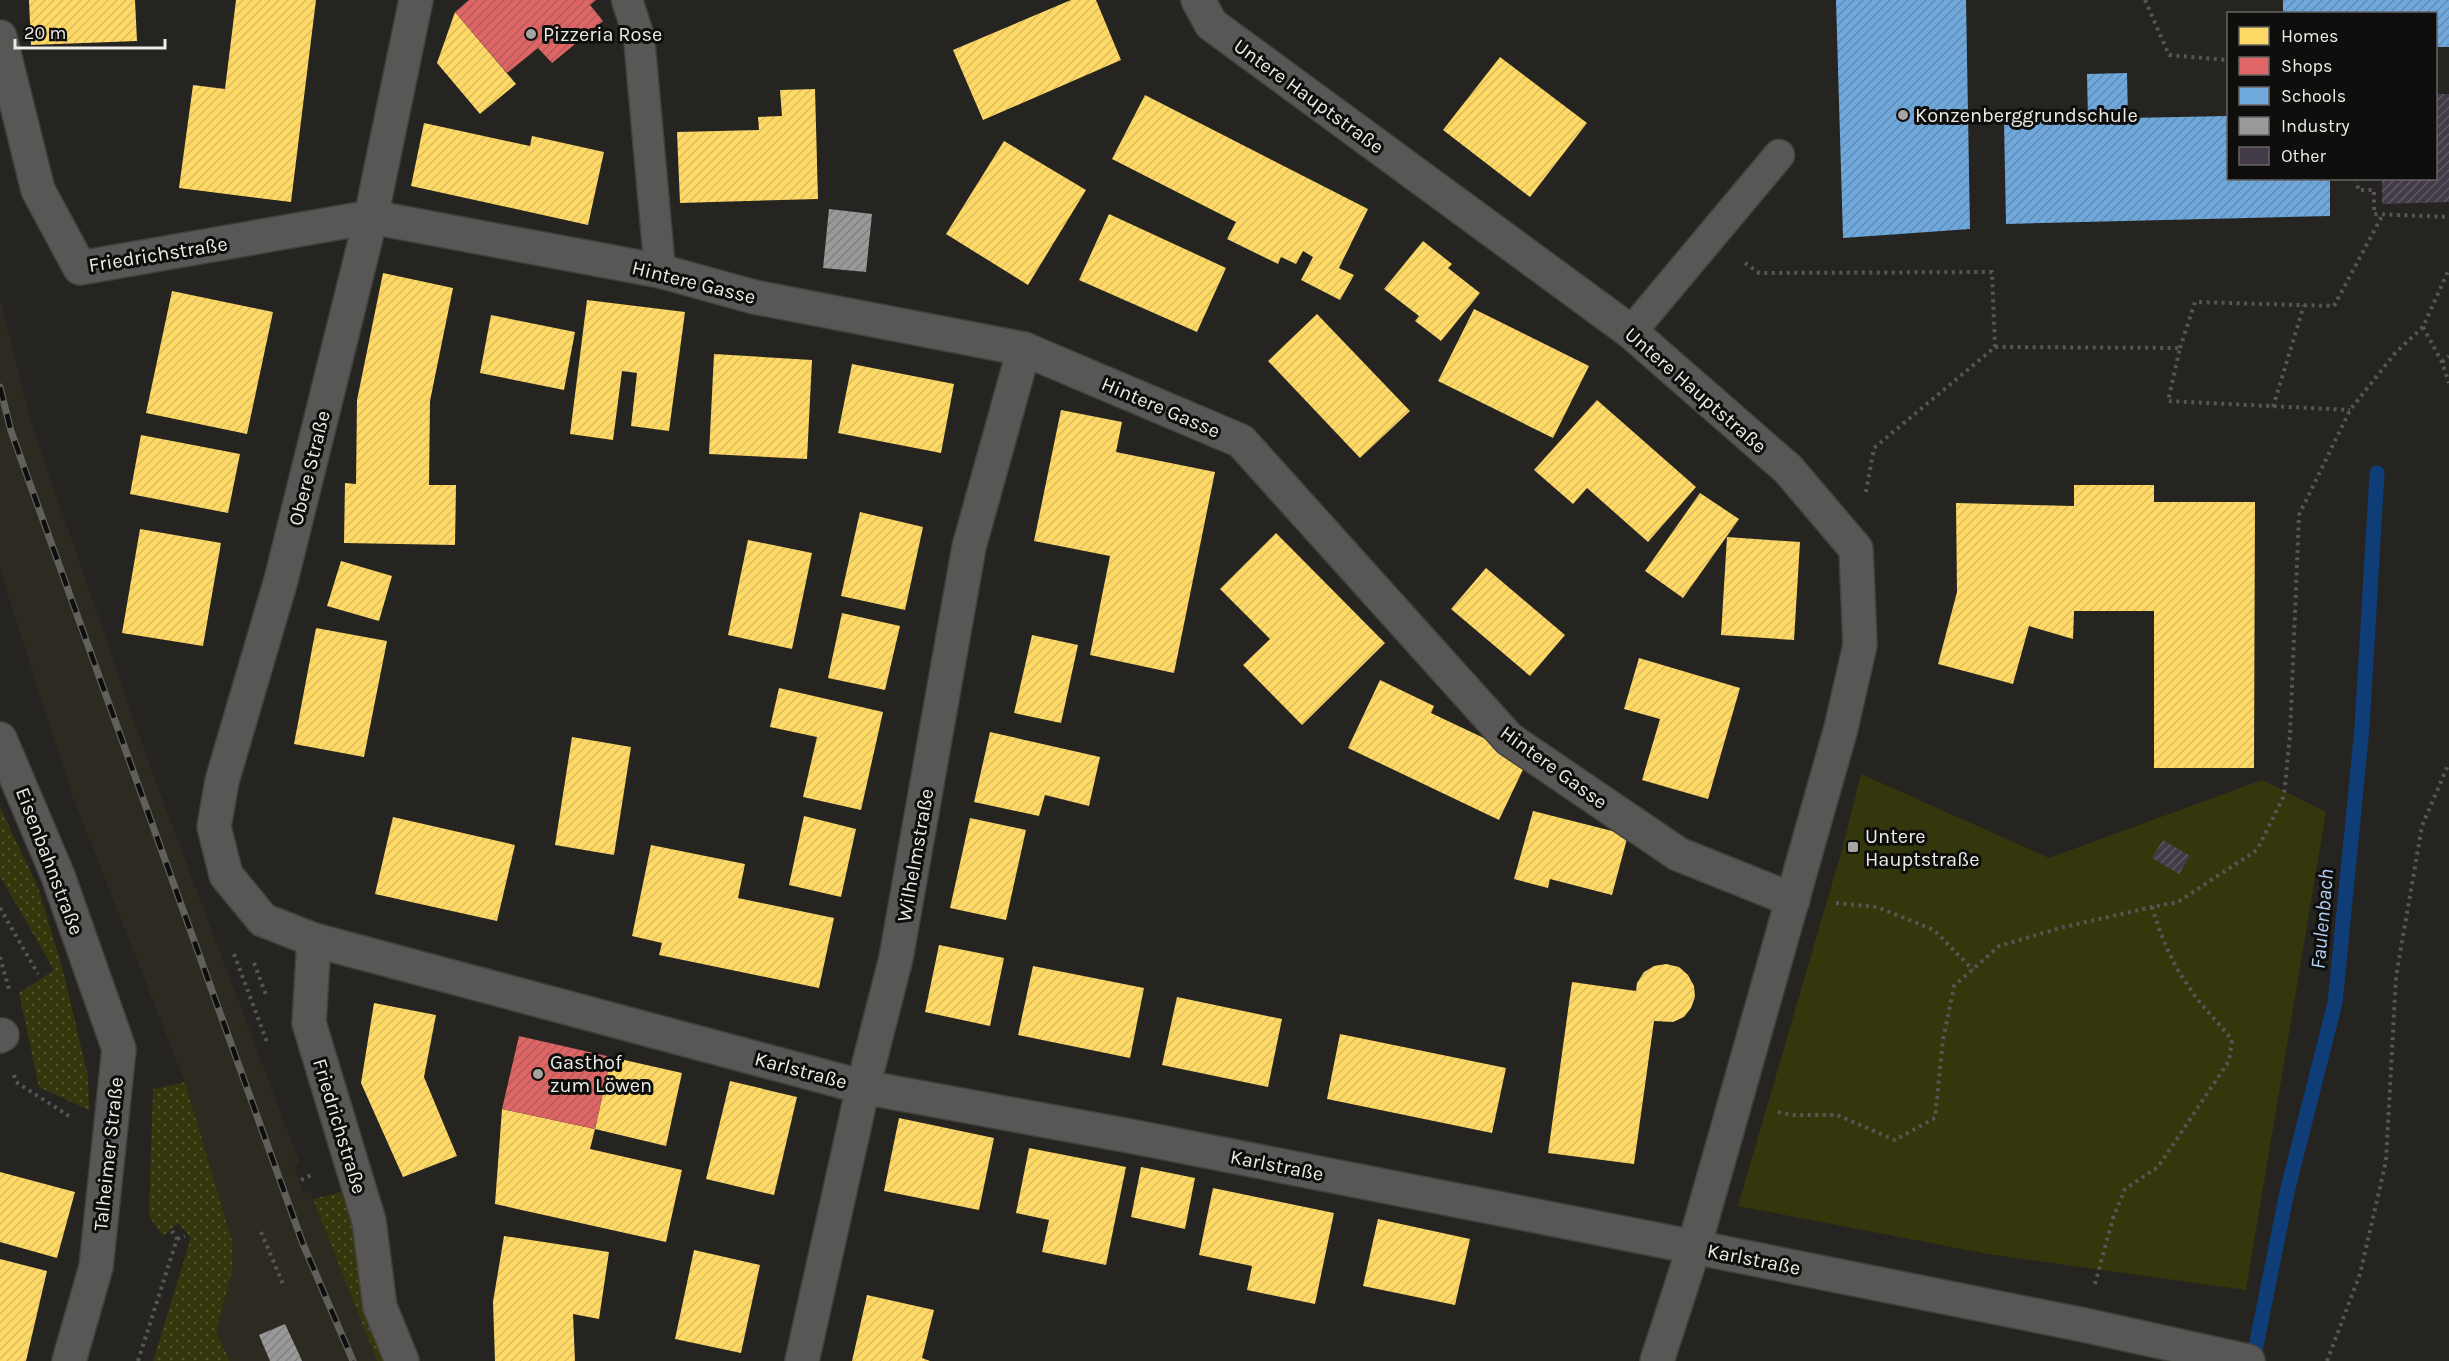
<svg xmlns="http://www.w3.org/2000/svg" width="2449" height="1361" font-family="Karla,sans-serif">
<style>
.built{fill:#2d2b21}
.grass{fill:url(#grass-dots)}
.park{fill:#34370b}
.homes{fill:url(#homes-hatch)}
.shops{fill:url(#shops-hatch)}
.schools{fill:url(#schools-hatch)}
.industry{fill:url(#industry-hatch)}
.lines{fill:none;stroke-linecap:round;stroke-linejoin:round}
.stream{stroke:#0f3d78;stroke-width:15}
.building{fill:url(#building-hatch)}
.service-casing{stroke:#42413f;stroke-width:33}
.minor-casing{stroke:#42413f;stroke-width:36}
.tertiary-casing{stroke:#42413f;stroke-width:36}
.path{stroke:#575654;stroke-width:4;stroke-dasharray:3 4.5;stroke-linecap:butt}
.service{stroke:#585755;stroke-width:30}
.minor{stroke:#585755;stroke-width:33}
.tertiary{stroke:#585755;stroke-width:33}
.rail-casing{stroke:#60605d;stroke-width:7}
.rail{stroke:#0e0e0c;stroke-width:4.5;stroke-dasharray:14;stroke-linecap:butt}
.poi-dot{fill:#a6a5a2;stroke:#0e0e0c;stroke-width:2}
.labels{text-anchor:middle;stroke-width:6;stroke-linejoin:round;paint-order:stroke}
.poi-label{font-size:20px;fill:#ecebe8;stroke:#0e0e0c;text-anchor:start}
.street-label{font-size:20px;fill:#ecebe8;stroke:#0e0e0c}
.water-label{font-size:21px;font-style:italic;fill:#b4cff5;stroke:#0e0e0c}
</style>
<defs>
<pattern id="grass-dots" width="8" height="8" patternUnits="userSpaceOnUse" patternTransform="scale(1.5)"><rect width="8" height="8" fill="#34370b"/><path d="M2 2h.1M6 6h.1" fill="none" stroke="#52542f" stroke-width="1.8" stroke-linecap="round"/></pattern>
<pattern id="homes-hatch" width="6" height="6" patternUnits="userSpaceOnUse" patternTransform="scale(1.5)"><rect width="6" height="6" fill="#ffd966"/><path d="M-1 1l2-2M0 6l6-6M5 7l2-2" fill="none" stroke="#dabc60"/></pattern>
<pattern id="shops-hatch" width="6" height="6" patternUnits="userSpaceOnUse" patternTransform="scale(1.5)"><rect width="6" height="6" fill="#e06666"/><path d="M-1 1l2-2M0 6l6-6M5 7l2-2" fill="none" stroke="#b25c5c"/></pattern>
<pattern id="schools-hatch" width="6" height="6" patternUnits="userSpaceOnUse" patternTransform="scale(1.5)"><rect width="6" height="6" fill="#6fa8dc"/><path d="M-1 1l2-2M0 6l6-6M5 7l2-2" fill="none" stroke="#638baf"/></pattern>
<pattern id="industry-hatch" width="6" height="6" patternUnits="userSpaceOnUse" patternTransform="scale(1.5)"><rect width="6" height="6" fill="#999"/><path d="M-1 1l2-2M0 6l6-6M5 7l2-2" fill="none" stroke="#808080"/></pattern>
<pattern id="building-hatch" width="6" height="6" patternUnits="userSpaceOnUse" patternTransform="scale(1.5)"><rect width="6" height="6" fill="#443b48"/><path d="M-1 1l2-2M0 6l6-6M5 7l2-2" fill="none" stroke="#5f5862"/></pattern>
</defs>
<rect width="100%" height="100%" fill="#252421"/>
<!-- built -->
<polygon class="built" points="0,298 32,425 151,769 300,1164 294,1167 303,1193 310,1191 377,1361 230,1361 216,1332 232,1271 232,1240 185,1082 72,795 0,570"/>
<!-- grass -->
<g class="grass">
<polygon points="0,807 38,887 62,967 88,1076 89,1110 39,1087 19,993 54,970 0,876"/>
<polygon points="185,1082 232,1241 232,1271 216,1332 230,1361 153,1361 191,1238 178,1223 163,1236 149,1216 153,1089"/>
<polygon points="341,1192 365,1254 395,1361 377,1361 313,1199"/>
</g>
<!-- park -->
<polygon class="park" points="1861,774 2049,858 2262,780 2326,812 2246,1290 1988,1254 1738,1206 1843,846"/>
<!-- homes -->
<g class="homes">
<polygon points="29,0 135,0 137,41 31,45"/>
<polygon points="236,0 316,0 291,202 179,188 193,85 225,89"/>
<polygon points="1071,0 1096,0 1121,60 983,120 953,50"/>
<polygon points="455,12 516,84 480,114 437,63"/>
<polygon points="1500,57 1587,123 1530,197 1443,130"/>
<polygon points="815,89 818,199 680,203 677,132 759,130 758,117 782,116 780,90"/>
<polygon points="1145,95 1368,209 1339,268 1354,275 1340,300 1301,280 1313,257 1303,251 1296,264 1281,257 1278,264 1227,239 1236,222 1112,159"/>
<polygon points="424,123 530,146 532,136 604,152 588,225 411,186"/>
<polygon points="1004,141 1086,190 1028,285 946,234"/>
<polygon points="1109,214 1226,268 1197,332 1079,280"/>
<polygon points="1423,241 1452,264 1448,268 1480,293 1441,341 1415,321 1419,316 1384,289"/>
<polygon points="383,273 453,288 430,401 429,485 456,485 455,545 344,543 345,483 356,484 357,400"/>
<polygon points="172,291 273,312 247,434 146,413"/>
<polygon points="587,300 685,312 669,431 631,426 637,373 622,371 613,440 570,434"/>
<polygon points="1474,309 1589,366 1553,438 1438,381"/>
<polygon points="1317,314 1410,411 1360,458 1268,361"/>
<polygon points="491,315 575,332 564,390 480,373"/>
<polygon points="714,354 812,360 807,459 709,454"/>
<polygon points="852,364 954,384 941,453 838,433"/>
<polygon points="1597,400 1696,487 1648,542 1587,488 1573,504 1534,470"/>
<polygon points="1061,410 1122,422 1116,452 1215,472 1174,673 1090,655 1110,556 1034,541"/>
<polygon points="141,435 240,454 228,513 130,494"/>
<polygon points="2074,485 2154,485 2154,502 2255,502 2254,768 2154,768 2154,611 2074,611 2073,639 2029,626 2013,684 1938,664 1957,592 1956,503 2074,506"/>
<polygon points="1700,493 1739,519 1683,598 1645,571"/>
<polygon points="860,512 923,527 905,610 841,596"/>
<polygon points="140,529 221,543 203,646 122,633"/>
<polygon points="1276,533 1385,643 1302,725 1243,665 1270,639 1220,589"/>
<polygon points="1727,537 1800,542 1794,640 1721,635"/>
<polygon points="748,540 812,553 792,649 728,635"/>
<polygon points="341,561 392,576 379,621 327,606"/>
<polygon points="1486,568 1565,635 1530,676 1451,609"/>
<polygon points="842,613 900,626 885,690 828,678"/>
<polygon points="316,628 387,641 364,757 294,744"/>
<polygon points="1032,635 1078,645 1061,723 1014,713"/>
<polygon points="1639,658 1740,688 1708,799 1642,780 1660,719 1624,709"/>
<polygon points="1380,680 1434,706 1431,713 1528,759 1499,820 1348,748"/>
<polygon points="779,688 883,712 861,810 803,797 817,737 770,727"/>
<polygon points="990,732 1100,757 1089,806 1045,795 1039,816 974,802"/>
<polygon points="572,737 631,747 614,855 555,845"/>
<polygon points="1533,811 1628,835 1612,895 1550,879 1548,888 1514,879"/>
<polygon points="804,816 856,829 841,897 789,885"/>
<polygon points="393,817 515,845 497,921 375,894"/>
<polygon points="970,818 1026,830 1006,920 950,908"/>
<polygon points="651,845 745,864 738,898 834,918 819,988 659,955 662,943 632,936"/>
<polygon points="939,945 1004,958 990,1026 925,1012"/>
<polygon points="1666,964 1679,967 1688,975 1694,986 1695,997 1691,1008 1684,1017 1673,1022 1654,1021 1634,1164 1548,1153 1572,982 1636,991 1637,983 1644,972 1654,966"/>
<polygon points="1033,966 1144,988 1130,1058 1018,1035"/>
<polygon points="1177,997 1282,1019 1268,1087 1162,1065"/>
<polygon points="374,1003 436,1015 424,1077 457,1156 403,1177 361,1083"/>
<polygon points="1340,1034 1506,1068 1492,1133 1327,1099"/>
<polygon points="611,1057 682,1073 666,1146 595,1129"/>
<polygon points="730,1081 797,1097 774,1195 706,1179"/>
<polygon points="502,1109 595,1129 590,1149 682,1170 666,1242 495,1204"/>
<polygon points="899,1118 994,1138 979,1210 884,1191"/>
<polygon points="1029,1148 1126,1167 1106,1265 1042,1252 1049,1220 1016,1213"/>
<polygon points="1141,1167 1195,1178 1185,1229 1131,1217"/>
<polygon points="0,1172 75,1192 57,1258 0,1242"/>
<polygon points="1213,1188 1334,1213 1315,1304 1247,1290 1252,1266 1199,1255"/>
<polygon points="1378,1219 1470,1239 1455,1305 1363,1286"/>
<polygon points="504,1236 609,1252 599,1319 573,1314 575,1361 495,1361 493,1302"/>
<polygon points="694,1250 760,1265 741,1353 675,1339"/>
<polygon points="0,1259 47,1271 26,1361 0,1361"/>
<polygon points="867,1295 934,1310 922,1358 930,1361 852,1361"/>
</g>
<!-- shops -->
<g class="shops">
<polygon points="469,0 596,0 590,5 603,21 552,63 538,48 507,73 455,12"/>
<polygon points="519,1036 611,1057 595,1129 502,1109"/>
</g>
<!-- schools -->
<g class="schools">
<polygon points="1836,0 1966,0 1970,229 1843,238"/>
<polygon points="2283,0 2449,0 2449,47 2436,47 2436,14 2283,14"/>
<polygon points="2127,73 2128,118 2228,116 2228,178 2330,178 2330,216 2006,224 2004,122 2088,120 2087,74"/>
</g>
<!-- industry -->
<g class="industry">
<polygon points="829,209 872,214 866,272 823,268"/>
<polygon points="285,1324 299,1354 302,1361 270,1361 259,1335"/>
</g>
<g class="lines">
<!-- stream -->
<polyline class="stream" points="2253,1361 2287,1192 2335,1003 2362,728 2377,473"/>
</g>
<!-- building -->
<g class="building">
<polygon points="2436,94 2449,94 2449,202 2382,204 2382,178 2436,178"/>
<polygon points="2163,840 2190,856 2179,874 2152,858"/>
</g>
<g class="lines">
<defs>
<g id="service">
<polyline points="627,0 639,37 660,271"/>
<polyline points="1631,332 1779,155"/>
</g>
<g id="minor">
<polyline points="416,0 371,217 281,580 222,781 214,827 226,875 263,920 314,940 863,1087 1135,1137 1694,1247 2084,1325 2248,1361"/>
<polyline points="1198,0 1211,24 1631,332 1788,469 1856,549 1860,645 1841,728 1694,1247 1657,1361"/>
<polyline points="0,37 38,190 80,268 371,217 660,271 754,297 1024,349 1241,441 1509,739 1678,854 1793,900"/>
<polyline points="314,940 309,1023 369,1221 380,1307 402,1361"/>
<polyline points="0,1036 2,1035"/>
<polyline points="802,1361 863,1087 896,958 969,547 1024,349"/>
</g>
<polyline id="tertiary" points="0,739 58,876 119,1049 96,1267 69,1361"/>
</defs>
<!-- service casing -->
<use href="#service" class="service-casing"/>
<!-- minor casing -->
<use href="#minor" class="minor-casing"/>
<!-- tertiary casing -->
<use href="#tertiary" class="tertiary-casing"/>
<!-- path -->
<g class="path">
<polyline points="2145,0 2169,55 2228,60"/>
<polyline points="2357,178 2358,190 2374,190 2374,214 2449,217"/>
<polyline points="1745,263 1759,273 1992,272 1995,347"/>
<polyline points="2423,327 2442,362 2449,383"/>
<polyline points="2180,348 2195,302 2334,306 2383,214"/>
<polyline points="2442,362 2449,356"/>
<polyline points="2273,407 2304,305"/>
<polyline points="1866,492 1874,448 1995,347 2180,348 2168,401 2350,410"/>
<polyline points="1836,903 1877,907 1934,930 1973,970"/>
<polyline points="0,908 38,974"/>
<polyline points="234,954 267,1042"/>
<polyline points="0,957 10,993"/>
<polyline points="254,963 266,995"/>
<polyline points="14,1075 16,1082 69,1116"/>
<polyline points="1778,1112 1793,1115 1837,1115 1895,1140 1935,1118 1943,1040 1954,986 1999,946 2060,928 2152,907"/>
<polyline points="301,1180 311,1175"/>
<polyline points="261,1232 283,1284"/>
<polyline points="177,1239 185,1236"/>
<path d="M2095,1284L2113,1218L2125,1189L2158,1167L2229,1061L2232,1040C2219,1023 2203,1008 2191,990C2171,962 2162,939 2152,907L2178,902L2257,850L2284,796L2290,735L2299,515L2350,410L2396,352L2423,327L2449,269"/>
<polyline points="138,1361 177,1239 172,1231"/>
<polyline points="2327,1361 2360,1274 2386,1161 2396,977 2422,826 2449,763"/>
</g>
<!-- service -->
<use href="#service" class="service"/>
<!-- minor -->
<use href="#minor" class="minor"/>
<!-- tertiary -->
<use href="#tertiary" class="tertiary"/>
<defs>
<polyline id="rail" points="0,387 11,431 303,1244 353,1361"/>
</defs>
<!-- rail casing -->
<use href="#rail" class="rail-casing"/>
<!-- rail -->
<use href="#rail" class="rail"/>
</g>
<!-- markers -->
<g class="poi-dot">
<circle cx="531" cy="34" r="6"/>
<circle cx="1903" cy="115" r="6"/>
<rect x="1847" y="841" width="12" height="12" rx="3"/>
<circle cx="538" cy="1074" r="6"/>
</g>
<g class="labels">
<!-- poi labels -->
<g class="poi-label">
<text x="543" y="41">Pizzeria Rose</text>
<text x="1915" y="122">Konzenberggrundschule</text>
<text x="1865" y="843">Untere<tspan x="1865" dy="23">Hauptstraße</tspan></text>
<text x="550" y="1069">Gasthof<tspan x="550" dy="23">zum Löwen</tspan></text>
</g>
<!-- street labels -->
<g class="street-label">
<text transform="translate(1309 96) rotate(36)" y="7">Untere Hauptstraße</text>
<text transform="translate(158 254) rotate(-9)" y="7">Friedrichstraße</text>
<text transform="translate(694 282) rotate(14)" y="7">Hintere Gasse</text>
<text transform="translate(1696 390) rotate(41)" y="7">Untere Hauptstraße</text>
<text transform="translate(1161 407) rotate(23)" y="7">Hintere Gasse</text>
<text transform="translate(309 468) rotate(-76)" y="7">Obere Straße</text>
<text transform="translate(1554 767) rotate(36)" y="7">Hintere Gasse</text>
<text transform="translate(915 855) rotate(-80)" y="7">Wilhelmstraße</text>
<text transform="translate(50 861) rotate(69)" y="7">Eisenbahnstraße</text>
<text transform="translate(801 1070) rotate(15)" y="7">Karlstraße</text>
<text transform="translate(340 1126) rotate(73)" y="7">Friedrichstraße</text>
<text transform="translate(108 1154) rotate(-84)" y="7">Talheimer Straße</text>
<text transform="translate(1277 1165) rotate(11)" y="7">Karlstraße</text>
<text transform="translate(1754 1259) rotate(11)" y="7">Karlstraße</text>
</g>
<!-- water labels -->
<g class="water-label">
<text transform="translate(2322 919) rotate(-85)" y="7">Faulenbach</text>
</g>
</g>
<!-- legend -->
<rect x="2227" y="12" width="210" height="168" fill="#0e0e0c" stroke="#676664" stroke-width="1.5"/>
<rect x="2239" y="27" width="30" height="18" fill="#ffd966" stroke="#676664" stroke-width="1.5"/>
<text x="2281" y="42" font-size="18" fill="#ecebe8">Homes</text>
<rect x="2239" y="57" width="30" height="18" fill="#e06666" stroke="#676664" stroke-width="1.5"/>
<text x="2281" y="72" font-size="18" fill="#ecebe8">Shops</text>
<rect x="2239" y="87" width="30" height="18" fill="#6fa8dc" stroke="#676664" stroke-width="1.5"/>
<text x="2281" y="102" font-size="18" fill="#ecebe8">Schools</text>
<rect x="2239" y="117" width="30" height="18" fill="#999999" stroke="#676664" stroke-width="1.5"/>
<text x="2281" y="132" font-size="18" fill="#ecebe8">Industry</text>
<rect x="2239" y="147" width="30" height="18" fill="#443b48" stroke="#676664" stroke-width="1.5"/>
<text x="2281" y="162" font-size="18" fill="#ecebe8">Other</text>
<!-- scale -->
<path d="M15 39v9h150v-9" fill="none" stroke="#ecebe8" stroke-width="3"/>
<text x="24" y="39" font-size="18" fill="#ecebe8" stroke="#0e0e0c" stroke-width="4.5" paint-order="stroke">20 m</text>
</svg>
